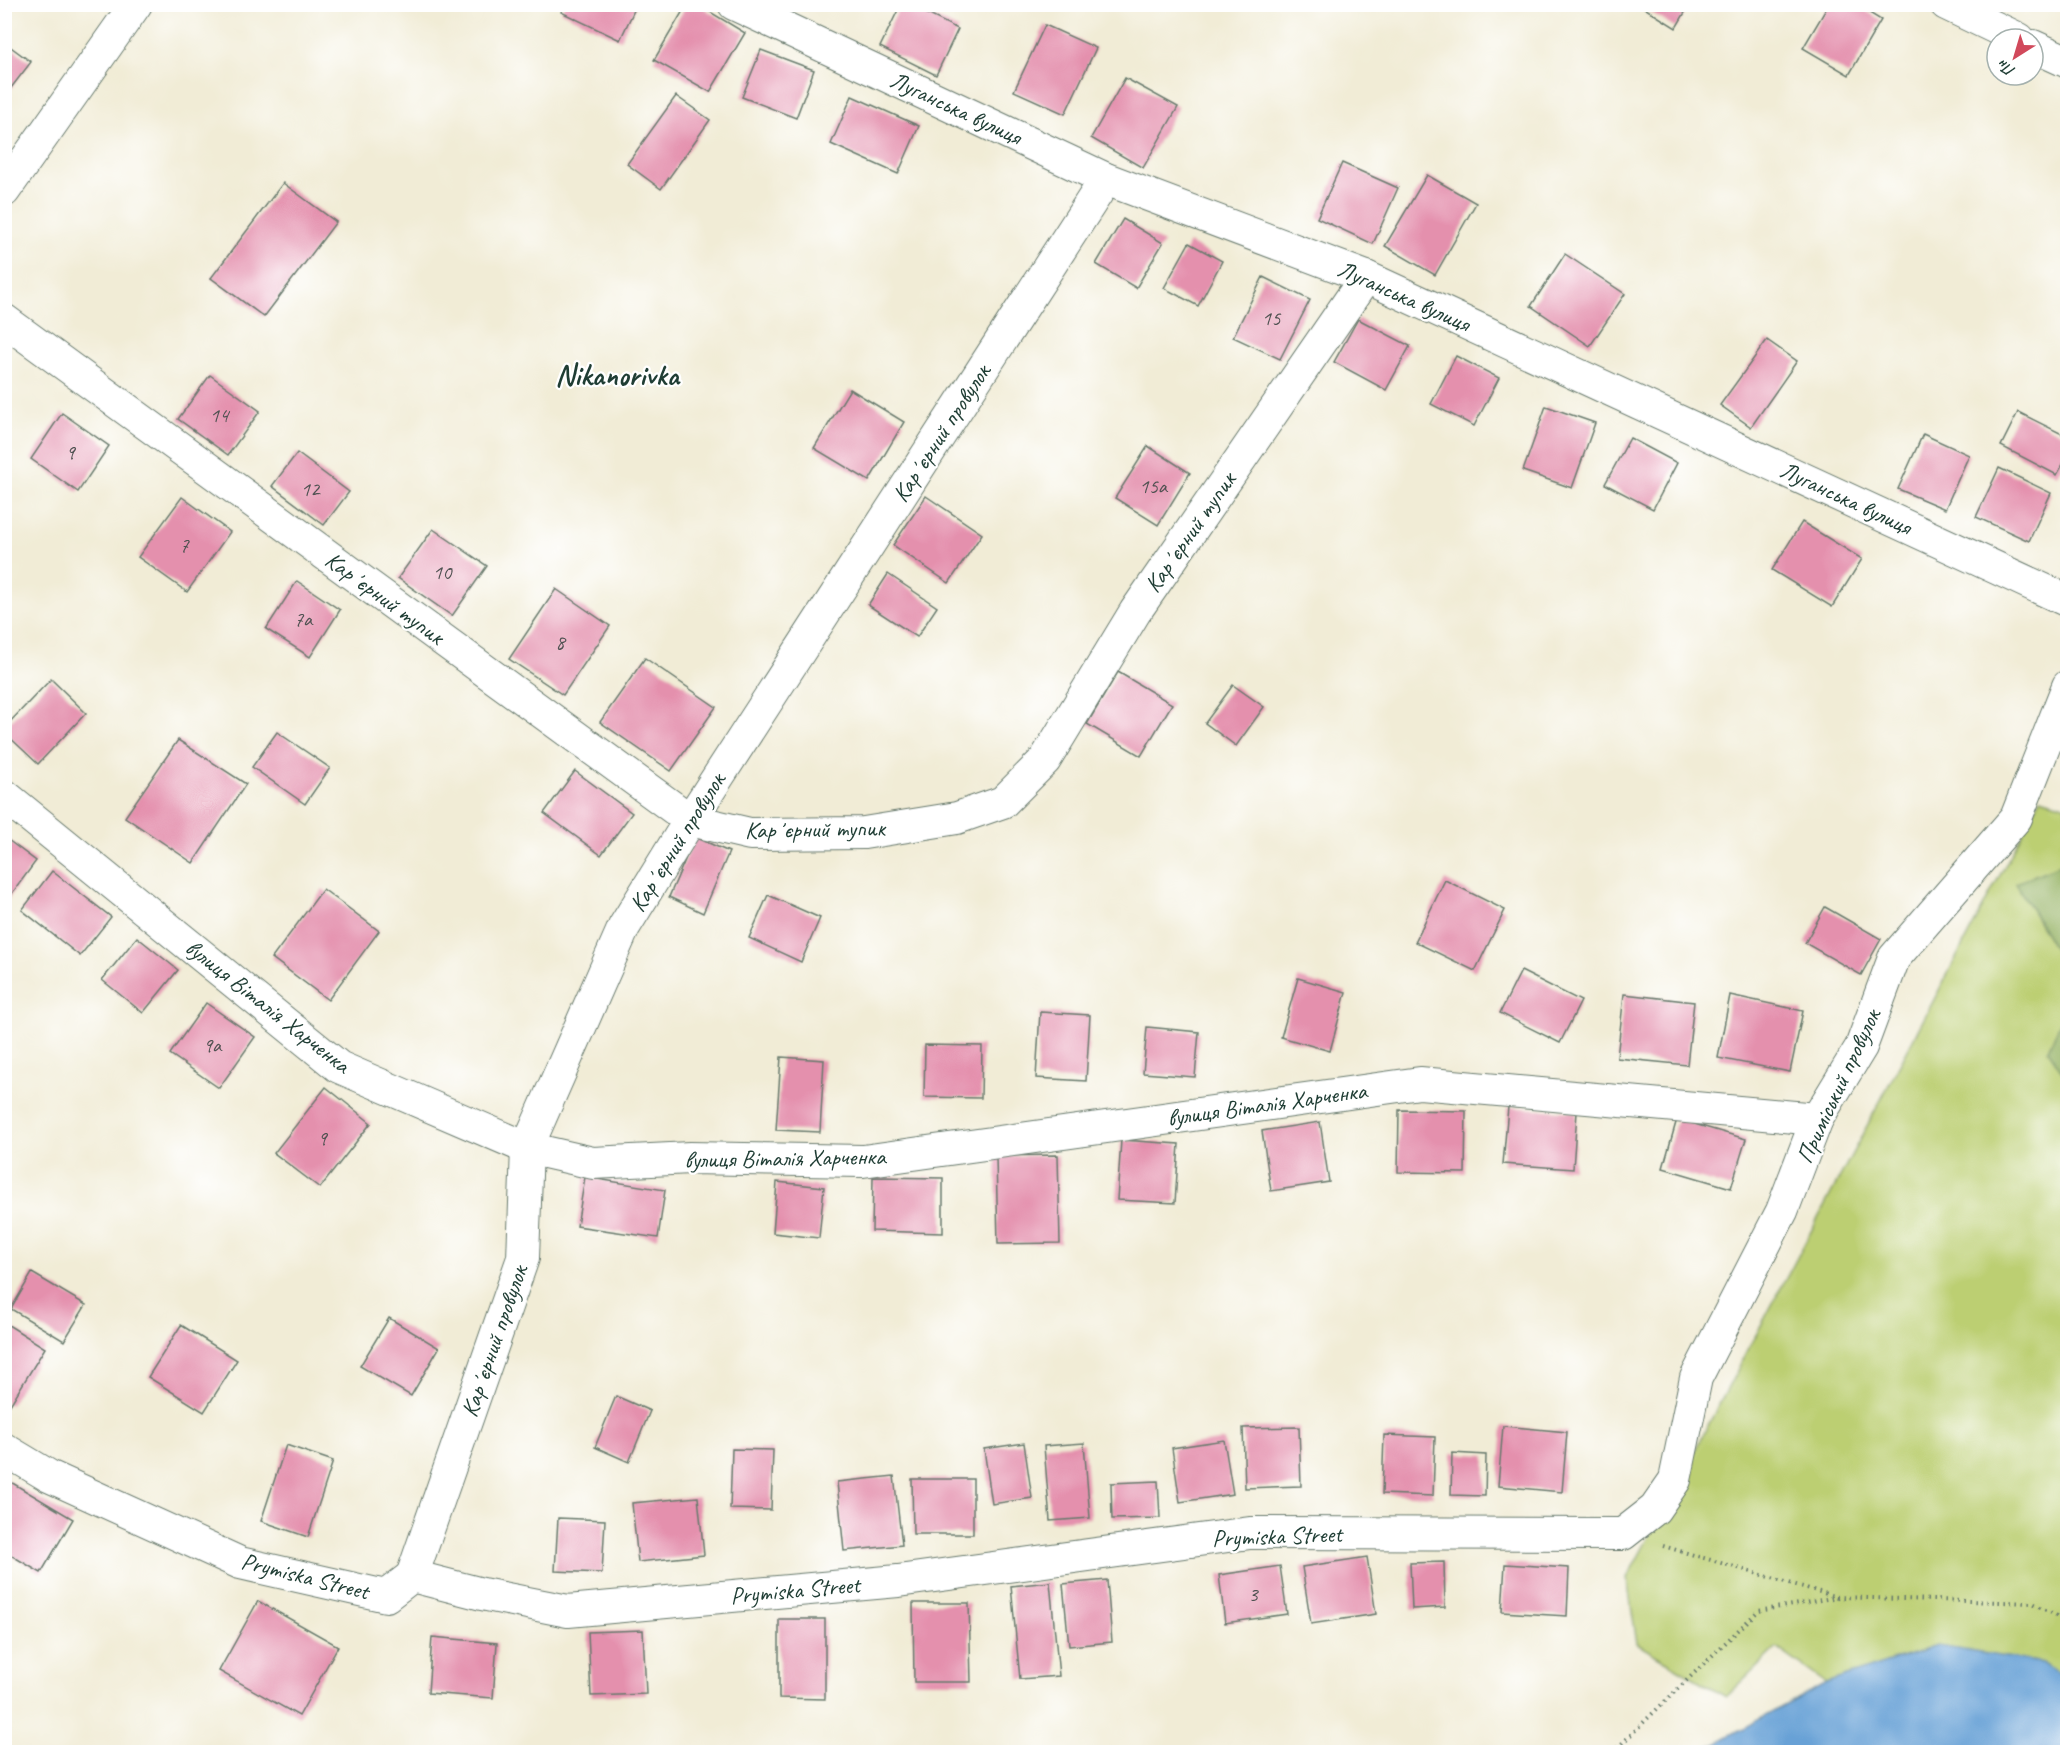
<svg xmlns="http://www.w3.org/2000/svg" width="2072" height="1757" font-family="Caveat,sans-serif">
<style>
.green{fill:#bccf72;stroke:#6e8653;stroke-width:1.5}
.forest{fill:#95b264;stroke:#5a784c;stroke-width:1.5}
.water{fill:#67a1d6;stroke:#436f85;stroke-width:1.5}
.building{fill:#e490ad}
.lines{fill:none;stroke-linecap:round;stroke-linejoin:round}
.minor-casing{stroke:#687a6d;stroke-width:34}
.path{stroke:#687a6d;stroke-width:4;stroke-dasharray:1.5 4.5;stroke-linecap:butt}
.minor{stroke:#fff;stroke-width:32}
.labels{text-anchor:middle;stroke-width:4.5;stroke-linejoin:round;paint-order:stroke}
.number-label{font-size:21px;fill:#505252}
.street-label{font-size:24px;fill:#1f3d34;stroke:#fff}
.district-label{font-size:30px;font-weight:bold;fill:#1f3d34;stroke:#fff}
</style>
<rect width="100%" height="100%" fill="#fff"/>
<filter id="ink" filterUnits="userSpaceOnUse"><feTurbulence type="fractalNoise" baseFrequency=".0167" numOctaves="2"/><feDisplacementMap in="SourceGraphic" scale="12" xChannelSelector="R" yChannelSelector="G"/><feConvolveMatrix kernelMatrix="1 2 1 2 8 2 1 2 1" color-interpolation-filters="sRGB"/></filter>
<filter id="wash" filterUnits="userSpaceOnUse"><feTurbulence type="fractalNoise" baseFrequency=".008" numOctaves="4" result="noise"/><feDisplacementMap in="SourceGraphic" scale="24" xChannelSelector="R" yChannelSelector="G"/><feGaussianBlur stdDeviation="1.35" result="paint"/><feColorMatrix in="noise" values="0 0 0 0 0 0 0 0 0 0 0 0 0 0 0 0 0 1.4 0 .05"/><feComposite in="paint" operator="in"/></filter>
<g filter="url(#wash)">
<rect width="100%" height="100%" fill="#f1ecd6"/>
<!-- green -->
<polygon class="green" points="2041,798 2067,806 2067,862 2016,883 2067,970 2067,1008 2048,1050 2068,1079 2067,1681 2044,1663 1937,1646 1826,1683 1777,1648 1726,1697 1637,1644 1627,1578"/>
<!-- forest -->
<g class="forest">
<polygon points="2067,862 2067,970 2016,883"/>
<polygon points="2067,1008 2068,1079 2067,1079 2048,1050"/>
</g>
<!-- water -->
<polygon class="water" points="1937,1646 2044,1663 2067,1681 2067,1752 1699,1752 1826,1683"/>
<g id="blocks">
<!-- building -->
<g class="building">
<polygon points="565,4 637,4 620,40 561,12"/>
<polygon points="687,4 697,4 745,33 710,92 654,60"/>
<polygon points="901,4 907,4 958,29 936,75 880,47"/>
<polygon points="1638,4 1690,4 1676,28"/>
<polygon points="1829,4 1855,4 1881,20 1849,75 1803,48"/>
<polygon points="1045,25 1096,48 1065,114 1014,91"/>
<polygon points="4,42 31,62 4,97"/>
<polygon points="761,50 814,70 796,118 742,97"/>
<polygon points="1125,78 1178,107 1143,168 1091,138"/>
<polygon points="676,96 710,120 661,189 627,164"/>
<polygon points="852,96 919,126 898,174 831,144"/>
<polygon points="1342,163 1398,188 1373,244 1317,218"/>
<polygon points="1427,175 1476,203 1435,275 1385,246"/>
<polygon points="283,183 336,222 264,317 211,278"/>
<polygon points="1123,219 1163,243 1136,288 1096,264"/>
<polygon points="1189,243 1222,261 1198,306 1164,288"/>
<polygon points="1565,254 1625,294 1590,346 1531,306"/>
<polygon points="1263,277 1310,300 1280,359 1233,337"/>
<polygon points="1358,319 1410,346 1386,390 1334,362"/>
<polygon points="1767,340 1797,361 1751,427 1720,405"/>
<polygon points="1456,356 1499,378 1474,426 1431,404"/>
<polygon points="210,375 260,411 228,455 178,419"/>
<polygon points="850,389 904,422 869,481 814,448"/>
<polygon points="1546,406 1595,423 1572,488 1523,471"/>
<polygon points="2018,412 2068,437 2068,455 2057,475 2001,446"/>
<polygon points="62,413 109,446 78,492 31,459"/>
<polygon points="1923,434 1969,455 1945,509 1898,489"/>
<polygon points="1630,438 1677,463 1653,509 1605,484"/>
<polygon points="1148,446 1190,473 1158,525 1115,498"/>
<polygon points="297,453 349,492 324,525 272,486"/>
<polygon points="1999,468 2051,493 2029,541 1976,517"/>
<polygon points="926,496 982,534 949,583 893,545"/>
<polygon points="182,497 230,532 187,592 138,557"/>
<polygon points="1802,522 1862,559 1832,607 1772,570"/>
<polygon points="433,529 487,566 452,616 398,578"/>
<polygon points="888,574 937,607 917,637 868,605"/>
<polygon points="297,581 340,610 310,657 266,629"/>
<polygon points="556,589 610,626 563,695 509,659"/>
<polygon points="645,658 716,707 671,771 600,722"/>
<polygon points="1118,672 1172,704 1141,756 1087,724"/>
<polygon points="51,679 86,713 38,764 4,732 4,728"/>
<polygon points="1233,685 1264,707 1236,746 1205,723"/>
<polygon points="277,732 330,768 305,804 252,767"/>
<polygon points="178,740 246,784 193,863 125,817"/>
<polygon points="575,771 632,813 601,855 544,813"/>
<polygon points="4,837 36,861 8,899 4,896"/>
<polygon points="695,837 729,852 703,913 669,897"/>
<polygon points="52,871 111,917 80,956 22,910"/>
<polygon points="1445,880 1505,910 1475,971 1415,942"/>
<polygon points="323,889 379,931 328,1000 272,958"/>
<polygon points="768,895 820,918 801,962 749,938"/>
<polygon points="1825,907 1881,939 1861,975 1805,943"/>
<polygon points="137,937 178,970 143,1013 102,980"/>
<polygon points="1521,971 1581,1001 1560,1043 1500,1013"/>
<polygon points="1298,978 1346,992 1330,1051 1281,1037"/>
<polygon points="1624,994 1694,1002 1687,1065 1617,1058"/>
<polygon points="1730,995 1803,1011 1790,1072 1718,1058"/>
<polygon points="206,1003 255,1037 219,1088 170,1054"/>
<polygon points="1040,1012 1090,1015 1086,1081 1036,1078"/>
<polygon points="1147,1027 1199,1032 1195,1077 1143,1073"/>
<polygon points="925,1045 982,1046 981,1098 924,1097"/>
<polygon points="781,1057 824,1060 820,1132 776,1130"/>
<polygon points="326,1087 371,1123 320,1188 274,1153"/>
<polygon points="1508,1107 1577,1112 1573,1169 1503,1164"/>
<polygon points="1399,1110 1466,1111 1465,1173 1398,1172"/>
<polygon points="1677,1119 1746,1139 1731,1188 1663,1168"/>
<polygon points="1320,1122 1329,1182 1271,1191 1262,1131"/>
<polygon points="1121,1140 1179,1144 1175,1203 1117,1200"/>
<polygon points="1058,1155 1060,1243 998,1244 996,1156"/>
<polygon points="585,1177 665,1190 658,1238 577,1226"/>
<polygon points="873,1177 943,1178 943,1233 872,1231"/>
<polygon points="777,1182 824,1187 819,1238 773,1233"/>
<polygon points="32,1273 86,1305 64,1341 11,1309"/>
<polygon points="389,1318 439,1348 411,1396 360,1366"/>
<polygon points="5,1323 45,1348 10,1405 5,1402"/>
<polygon points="181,1325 237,1360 204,1412 148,1377"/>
<polygon points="616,1396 650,1411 629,1462 595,1447"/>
<polygon points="1503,1426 1567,1432 1562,1492 1498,1486"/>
<polygon points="1299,1427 1301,1486 1245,1488 1243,1428"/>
<polygon points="1384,1435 1435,1437 1433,1496 1382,1494"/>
<polygon points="1224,1440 1233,1494 1180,1502 1172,1448"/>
<polygon points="1024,1443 1032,1498 992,1504 984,1449"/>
<polygon points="1084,1443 1090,1518 1050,1521 1044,1446"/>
<polygon points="286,1445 333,1461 308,1537 261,1521"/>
<polygon points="732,1449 773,1450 771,1510 730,1509"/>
<polygon points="1452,1453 1486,1455 1485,1496 1451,1495"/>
<polygon points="894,1476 902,1545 844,1551 837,1482"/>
<polygon points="4,1478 73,1519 41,1573 4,1551"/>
<polygon points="912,1479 973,1479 973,1534 913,1534"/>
<polygon points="1158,1481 1160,1518 1112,1519 1111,1483"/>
<polygon points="698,1497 704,1555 638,1562 632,1503"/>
<polygon points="558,1518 605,1520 602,1573 555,1571"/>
<polygon points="1367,1557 1376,1614 1311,1624 1302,1567"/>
<polygon points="1444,1562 1445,1607 1412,1609 1410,1563"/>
<polygon points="1505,1564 1569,1568 1567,1616 1502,1612"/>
<polygon points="1280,1566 1287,1614 1225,1623 1219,1575"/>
<polygon points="1107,1580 1112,1642 1069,1646 1063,1584"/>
<polygon points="1050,1582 1059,1676 1020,1679 1011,1586"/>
<polygon points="258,1601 338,1646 299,1716 219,1671"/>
<polygon points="913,1603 969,1603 971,1682 914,1682"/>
<polygon points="779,1619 825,1619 825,1699 779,1698"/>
<polygon points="643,1630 646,1694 591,1696 588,1632"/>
<polygon points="432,1637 497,1643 493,1698 428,1693"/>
</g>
</g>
</g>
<g filter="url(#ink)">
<use href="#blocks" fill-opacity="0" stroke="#687a6d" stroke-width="1.5"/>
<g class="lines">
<defs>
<g id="minor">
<polyline points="734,4 1106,179 1366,277 2068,601"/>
<polyline points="1946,4 2019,39"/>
<polyline points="2033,46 2068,62"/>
<polyline points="4,191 136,4"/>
<polyline points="4,320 690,820 750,834 864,833 957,818 1003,802 1045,760 1135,612 1366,277"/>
<polyline points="4,795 339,1067 527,1148 593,1163 690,1158 863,1161 1420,1083 1817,1119"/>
<polyline points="4,1449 49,1476 240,1563 386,1596 412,1576 482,1594 568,1611 898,1581 1250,1533 1623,1534 1655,1509 1675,1480 1696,1378 1782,1211 1817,1119 1861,1047 1894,958 2016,818 2068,686"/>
<polyline points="412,1576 523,1258 527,1148 624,927 690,820 1106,179"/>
</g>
</defs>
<!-- minor casing -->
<use href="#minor" class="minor-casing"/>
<!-- path -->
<g class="path">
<polyline points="1663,1546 1837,1597"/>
<polyline points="1613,1752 1758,1611 1838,1597 2033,1603 2068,1622"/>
</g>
<!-- minor -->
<use href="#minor" class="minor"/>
</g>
</g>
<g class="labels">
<!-- number labels -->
<g class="number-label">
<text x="1271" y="325">15</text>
<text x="219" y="422">14</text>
<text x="70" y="459">9</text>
<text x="1153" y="493">15а</text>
<text x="310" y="496">12</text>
<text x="184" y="552">7</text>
<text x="442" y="579">10</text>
<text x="303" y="626">7а</text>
<text x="560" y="649">8</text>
<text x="212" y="1052">9а</text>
<text x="322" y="1145">9</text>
<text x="1253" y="1601">3</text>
</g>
<!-- street labels -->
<g class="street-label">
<text transform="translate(956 108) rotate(25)" y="8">Луганська вулиця</text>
<text transform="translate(1404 296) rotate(24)" y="8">Луганська вулиця</text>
<text transform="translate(941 433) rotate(-57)" y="8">Карʼєрний провулок</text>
<text transform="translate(1846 498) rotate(25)" y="8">Луганська вулиця</text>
<text transform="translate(1190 532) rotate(-55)" y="8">Карʼєрний тупик</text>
<text transform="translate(385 598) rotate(36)" y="8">Карʼєрний тупик</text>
<text transform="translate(815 829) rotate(-1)" y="8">Карʼєрний тупик</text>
<text transform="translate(677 842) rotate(-58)" y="8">Карʼєрний провулок</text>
<text transform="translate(268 1006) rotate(38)" y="8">вулиця Віталія Харченка</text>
<text transform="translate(1838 1086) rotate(-65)" y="8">Приміський провулок</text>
<text transform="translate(1267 1104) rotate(-8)" y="8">вулиця Віталія Харченка</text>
<text transform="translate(785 1158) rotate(-1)" y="8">вулиця Віталія Харченка</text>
<text transform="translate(494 1341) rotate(-71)" y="8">Карʼєрний провулок</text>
<text transform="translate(1277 1536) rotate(-2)" y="8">Prymiska Street</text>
<text transform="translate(305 1576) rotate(14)" y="8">Prymiska Street</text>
<text transform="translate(795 1590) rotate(-5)" y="8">Prymiska Street</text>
</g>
<!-- district labels -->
<g class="district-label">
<text x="617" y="385">Nikanorivka</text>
</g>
</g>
<!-- margin -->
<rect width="2072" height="1757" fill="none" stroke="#fff" stroke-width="24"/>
<!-- north arrow -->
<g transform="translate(2015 57) rotate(217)"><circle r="28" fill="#ffffff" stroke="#a5b1ae" stroke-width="1.5"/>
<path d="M0-4.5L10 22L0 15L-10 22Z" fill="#d1495b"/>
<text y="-9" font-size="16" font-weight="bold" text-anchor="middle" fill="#1f3d34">Пн</text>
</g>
</svg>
